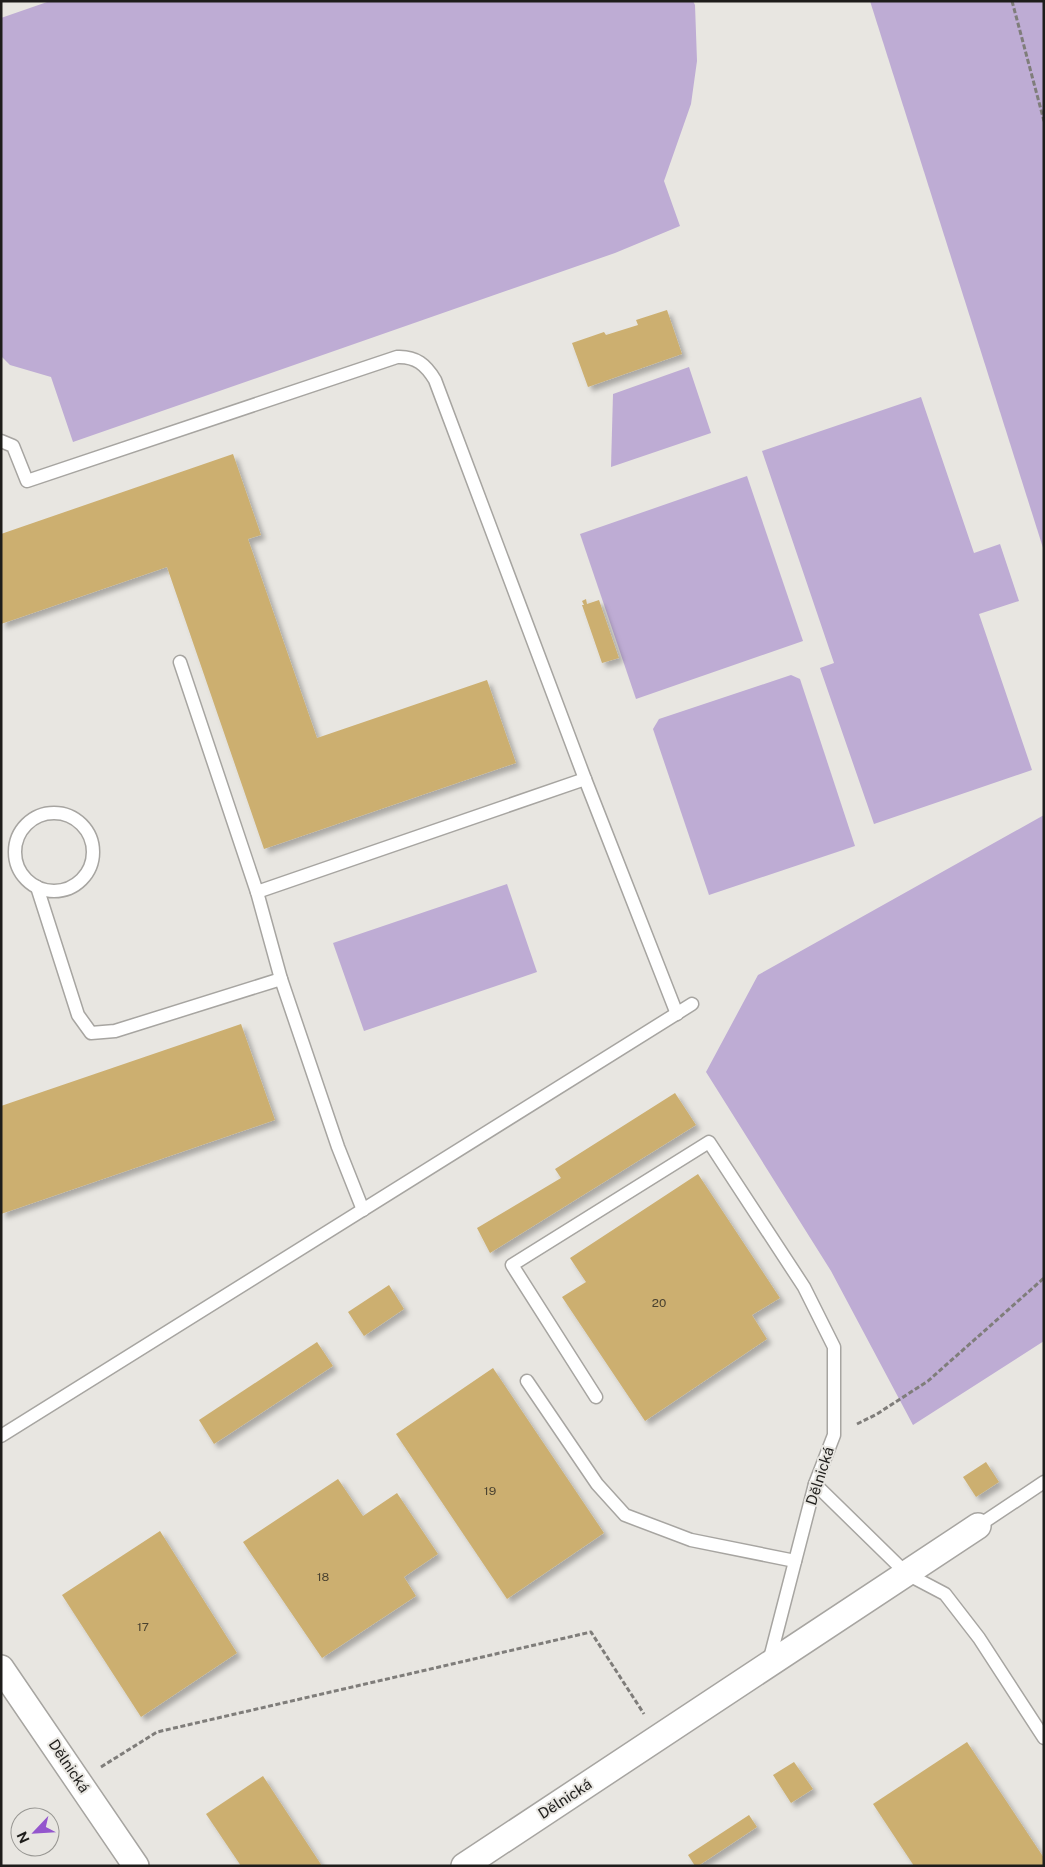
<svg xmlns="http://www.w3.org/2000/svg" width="1045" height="1867" font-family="'Public Sans',sans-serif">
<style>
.green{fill:#beacd4}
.building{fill:#ccaf70;filter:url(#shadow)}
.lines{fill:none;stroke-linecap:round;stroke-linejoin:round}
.lane-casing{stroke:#a7a5a1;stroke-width:15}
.street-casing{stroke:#a7a5a1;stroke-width:28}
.path{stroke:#7f7d7a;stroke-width:3;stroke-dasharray:5 2.5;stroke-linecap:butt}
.lane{stroke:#fff;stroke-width:12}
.street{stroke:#fff;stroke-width:25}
.labels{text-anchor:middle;stroke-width:4;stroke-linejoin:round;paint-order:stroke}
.number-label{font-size:12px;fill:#4a4230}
.street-label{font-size:15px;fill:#1e1d1b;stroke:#e8e6e1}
</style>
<defs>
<filter id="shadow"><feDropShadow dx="4.5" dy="4.5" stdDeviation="2.5" flood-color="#0004"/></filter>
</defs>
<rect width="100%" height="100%" fill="#e8e6e1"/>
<!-- green -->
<g class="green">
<polygon points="50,1 693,1 695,5 697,61 691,104 664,181 680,226 615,253 73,442 51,377 10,365 1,356 1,18"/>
<polygon points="870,1 1044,1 1044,551"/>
<polygon points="689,367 711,433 611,467 613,394"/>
<polygon points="921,397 974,553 1000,544 1019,601 979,614 1032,770 874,824 820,668 834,663 762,451"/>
<polygon points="747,476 803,641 636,699 580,534"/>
<polygon points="791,675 800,679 855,846 709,895 653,729 659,719"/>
<polygon points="1044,815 1044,1341 913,1425 831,1271 706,1072 758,975"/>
<polygon points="507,884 537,972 364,1031 333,943"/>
</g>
<!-- building -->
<g class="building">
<polygon points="667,310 682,354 588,387 572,343 604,332 606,335 638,325 636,320"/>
<polygon points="233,454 261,535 248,539 317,738 487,680 516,763 264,849 167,567 1,624 1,534"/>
<polygon points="586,599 587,604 599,600 619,658 602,663 582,605 584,605 582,601"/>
<polygon points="241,1024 275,1120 1,1214 1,1106"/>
<polygon points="675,1093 696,1125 490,1253 477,1228 561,1178 555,1169"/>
<polygon points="698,1174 780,1298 752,1315 767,1339 645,1421 562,1297 586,1282 570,1258"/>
<polygon points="389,1285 404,1309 364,1336 348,1312"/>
<polygon points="317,1342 333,1366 214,1444 199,1420"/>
<polygon points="493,1368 604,1533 507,1599 396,1434"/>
<polygon points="986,1462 999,1482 976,1497 963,1477"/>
<polygon points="338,1479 363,1516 397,1493 438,1554 404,1577 416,1596 322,1658 243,1542"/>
<polygon points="160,1531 237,1653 141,1717 62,1595"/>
<polygon points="967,1742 1044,1858 1044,1866 914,1866 873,1804"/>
<polygon points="794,1762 813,1789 791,1803 773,1775"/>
<polygon points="263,1776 322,1866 241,1866 206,1814"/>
<polygon points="749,1815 757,1827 698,1866 695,1866 688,1855"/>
</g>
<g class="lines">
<defs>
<g id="lane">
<path d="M1,441L13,446L27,481L397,357C416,356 426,365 435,380L585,779L677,1014"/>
<polyline points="180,662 257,892 281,979 338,1147 363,1210"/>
<circle cx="54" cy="852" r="39"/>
<polyline points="37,887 78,1015 91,1033 115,1031 281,979"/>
<polyline points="257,892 585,779"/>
<polyline points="527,1381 597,1484 625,1515 691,1540 795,1561"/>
<polyline points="596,1397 512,1265 709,1142 804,1287 834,1347 834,1435 815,1484 769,1662"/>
<polyline points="1,1436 692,1004"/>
<polyline points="815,1484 907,1574 945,1594 979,1638 1044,1738"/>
<polyline points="978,1526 1044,1482"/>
</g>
<g id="street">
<polyline points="1,1668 136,1866"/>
<polyline points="464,1866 978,1526"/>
</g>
</defs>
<!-- lane casing -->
<use href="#lane" class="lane-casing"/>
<!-- street casing -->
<use href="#street" class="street-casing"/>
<!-- path -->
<g class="path">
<polyline points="1012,1 1044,121"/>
<polyline points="857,1424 877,1414 928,1381 1044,1278"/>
<polyline points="101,1767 157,1732 591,1632 644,1714"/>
</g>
<!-- lane -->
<use href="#lane" class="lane"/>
<!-- street -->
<use href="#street" class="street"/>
</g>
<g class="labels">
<!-- number labels -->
<g class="number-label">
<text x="659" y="1307">20</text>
<text x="490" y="1495">19</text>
<text x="323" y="1581">18</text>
<text x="143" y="1631">17</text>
</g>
<!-- street labels -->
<g class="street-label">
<text transform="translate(820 1476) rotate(-72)" y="5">Dělnická</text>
<text transform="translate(69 1766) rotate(56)" y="5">Dělnická</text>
<text transform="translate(565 1799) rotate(-33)" y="5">Dělnická</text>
</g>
</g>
<!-- border -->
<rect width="1045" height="1867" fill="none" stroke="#1e1d1b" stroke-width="5"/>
<!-- north arrow -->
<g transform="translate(35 1832) rotate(245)"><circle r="24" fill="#e8e6e1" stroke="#979692"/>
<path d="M0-4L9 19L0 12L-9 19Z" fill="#9456cd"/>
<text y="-8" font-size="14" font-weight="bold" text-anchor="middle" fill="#1e1d1b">N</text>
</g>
</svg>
